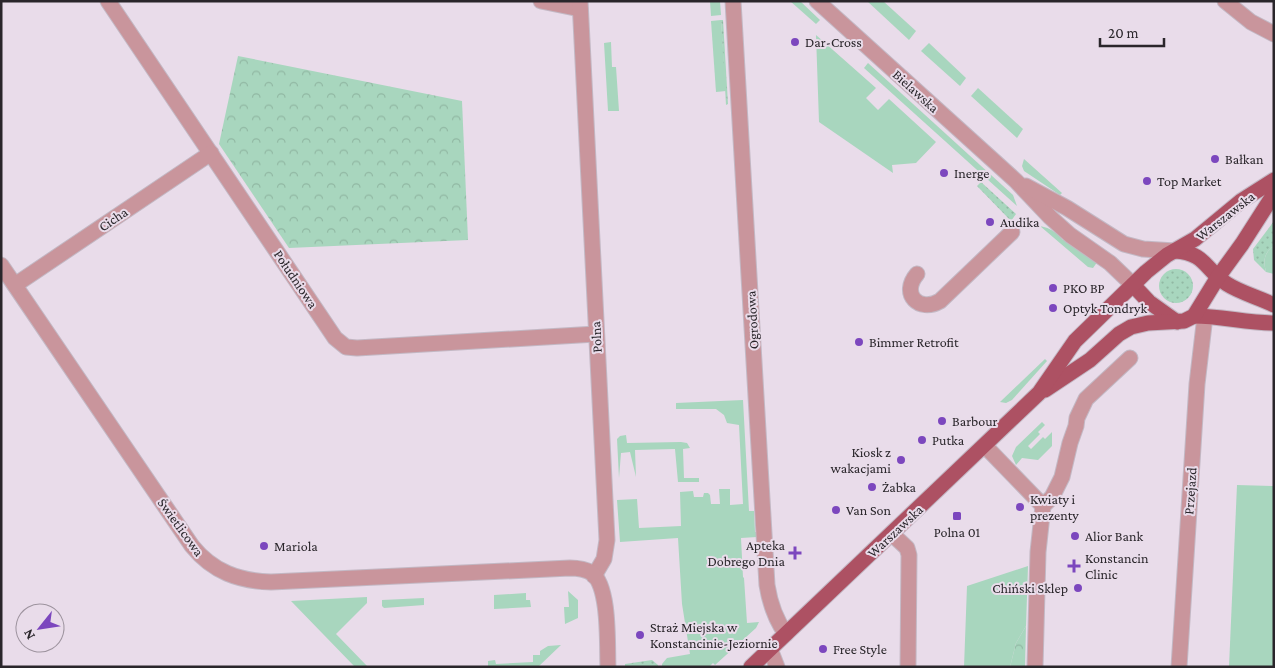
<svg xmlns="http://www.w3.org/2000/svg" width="1275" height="668" font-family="'Crimson Pro',serif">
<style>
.grass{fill:#a8d6be}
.forest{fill:url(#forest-crowns)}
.garden{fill:url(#garden-dots)}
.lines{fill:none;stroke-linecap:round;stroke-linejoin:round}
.minor-casing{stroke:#c3b8c4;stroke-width:17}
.major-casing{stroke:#c3b8c4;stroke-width:17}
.minor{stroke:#c9959c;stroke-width:15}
.major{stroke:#ad5163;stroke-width:15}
.poi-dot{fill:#7c47be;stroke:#e9dcea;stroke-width:2}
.labels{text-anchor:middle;stroke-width:4;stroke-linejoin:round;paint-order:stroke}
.poi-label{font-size:14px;fill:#2a262b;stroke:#e9dcea;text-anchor:start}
.street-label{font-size:14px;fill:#2a262b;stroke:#e9dcea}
</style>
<defs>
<pattern id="forest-crowns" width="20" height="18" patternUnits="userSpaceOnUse" patternTransform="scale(1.25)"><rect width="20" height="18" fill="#a8d6be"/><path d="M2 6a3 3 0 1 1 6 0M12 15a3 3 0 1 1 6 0" fill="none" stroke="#91b8a3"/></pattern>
<pattern id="garden-dots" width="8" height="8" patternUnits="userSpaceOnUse" patternTransform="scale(1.25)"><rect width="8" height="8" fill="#a8d6be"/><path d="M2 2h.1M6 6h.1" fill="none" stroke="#91b8a3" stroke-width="1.8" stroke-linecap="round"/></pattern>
</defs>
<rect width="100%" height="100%" fill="#e9dcea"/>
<!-- grass -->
<g class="grass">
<polygon points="710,1 720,1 721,15 711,16"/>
<polygon points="790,1 800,1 820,20 816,24"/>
<polygon points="867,1 883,1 916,31 909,40"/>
<polygon points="721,20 726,91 716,92 711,21"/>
<polygon points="816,35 876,88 866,98 878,110 889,99 936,142 916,163 892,165 893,173 819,122"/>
<polygon points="611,42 612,67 616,67 619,111 608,111 604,43"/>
<polygon points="929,43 966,78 960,86 921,51"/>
<polygon points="868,63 1013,195 1017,206 864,68"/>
<polygon points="978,88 1023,129 1017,138 971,96"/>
<polygon points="1024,159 1062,193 1060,195 1024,171 1022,166"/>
<path d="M1040,226C1051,228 1057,233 1063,240H1066L1098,261L1093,268L1088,267Z"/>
<path d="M1274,246V274L1266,272C1263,260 1264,253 1274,246Z"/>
<polygon points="1045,359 1047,361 1012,400 1006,403 1000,402"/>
<polygon points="743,400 749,511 754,511 755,532 758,532 757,537 741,538 743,577 744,578 747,623 759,622 756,628 715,665 713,663 709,667 662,667 662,664 667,658 690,654 682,604 678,538 620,542 617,500 637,499 639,528 681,526 680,492 693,491 694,497 703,497 704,493 708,493 710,495 711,504 720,504 719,489 730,489 730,505 743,504 739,425 727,423 724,415 716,409 676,409 676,403"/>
<polygon points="1042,422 1045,425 1038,432 1040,434 1028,446 1031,449 1043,437 1045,439 1052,432 1052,446 1038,460 1022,458 1016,465 1012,456 1016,447"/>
<polygon points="626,435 627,443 681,442 687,443 690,448 683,449 684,478 699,478 699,482 678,482 675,449 635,450 636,477 630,452 621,453 619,478 617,439 620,436"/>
<polygon points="1237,485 1274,486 1274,667 1229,667"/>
<polygon points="1028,566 1026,626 1016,643 1010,667 964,667 967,586"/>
<polygon points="568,591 578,600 578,618 565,624 564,607 569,607"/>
<polygon points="526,593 526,600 530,600 531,607 494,609 494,595"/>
<polygon points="367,597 367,603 336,634 368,667 355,667 291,601"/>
<polygon points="424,598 424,605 384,608 382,606 382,600"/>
<polygon points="561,645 538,667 488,667 488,661 495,660 496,664 533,662 533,655 540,655 540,651 548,646"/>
</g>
<!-- forest -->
<g class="forest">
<polygon points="238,56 462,101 468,240 289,248 219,144"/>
<polygon points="1026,626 1025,667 1010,667 1016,643"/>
</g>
<!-- garden -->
<g class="garden">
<polygon points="721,20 723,20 728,104 726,105"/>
<polygon points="981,182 1016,214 1011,221 977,186"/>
<path d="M1274,221V246C1264,253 1263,260 1266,272L1254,260L1253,249Z"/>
<circle cx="1176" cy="286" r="17"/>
<polygon points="652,660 658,665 658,667 625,667 625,664"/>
</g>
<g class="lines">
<defs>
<g id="minor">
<polyline points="108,1 335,338 346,347 357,348 596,334"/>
<polyline points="541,1 580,9"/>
<polyline points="580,1 607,540 604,559 594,576"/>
<path d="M733,1L767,585C770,604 775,619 786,634"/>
<polyline points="817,1 1016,181 1050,217 1070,235 1110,263 1133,285"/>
<polyline points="1225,1 1251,22 1274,34"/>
<polyline points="1026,186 1067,208 1124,244 1143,249 1175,251"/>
<path d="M1,265L192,546C213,572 239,581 271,582L570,568C577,568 585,569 592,573C610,587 607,645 608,667"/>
<path d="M917,274C900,294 919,313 940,301L1012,232"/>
<polyline points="15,285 211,153"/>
<polyline points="985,446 1043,506"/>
<polyline points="892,534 907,548 909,555 908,667"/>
<polyline points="770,649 777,667"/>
<polyline points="1035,667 1038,552 1043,506 1052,497 1062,477 1070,443 1076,426 1077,418 1086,399 1130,358"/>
<polyline points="1179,667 1197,384 1205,316"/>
</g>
<g id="major">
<path d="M1175,251C1206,253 1205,270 1227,284C1241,293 1258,297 1274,305"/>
<polyline points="1133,285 1149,302 1177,322"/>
<path d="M1194,316C1221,316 1247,323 1274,323"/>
<polyline points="1045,390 1090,360 1119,334 1131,327 1148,323 1184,321 1194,316 1218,277 1242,244 1274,194"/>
<polyline points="751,667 1039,393 1075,341 1146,272 1167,255 1195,239 1241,201 1274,180"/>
</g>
</defs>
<!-- minor casing -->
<use href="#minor" class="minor-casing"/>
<!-- major casing -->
<use href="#major" class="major-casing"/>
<!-- minor -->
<use href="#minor" class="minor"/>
<!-- major -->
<use href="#major" class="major"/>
</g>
<!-- markers -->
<g class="poi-dot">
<circle cx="795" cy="42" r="5"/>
<circle cx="1215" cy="159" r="5"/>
<circle cx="944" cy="173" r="5"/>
<circle cx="1147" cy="181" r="5"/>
<circle cx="990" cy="222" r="5"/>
<circle cx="1053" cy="288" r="5"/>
<circle cx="1053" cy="308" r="5"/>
<circle cx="859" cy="342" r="5"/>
<circle cx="942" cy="421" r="5"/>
<circle cx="922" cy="440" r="5"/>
<circle cx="901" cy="460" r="5"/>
<circle cx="872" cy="487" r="5"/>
<circle cx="1020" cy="507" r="5"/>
<circle cx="836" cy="510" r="5"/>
<rect x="952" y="511" width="10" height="10" rx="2.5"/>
<circle cx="1075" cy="536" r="5"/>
<circle cx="264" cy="546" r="5"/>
<path d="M792.5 545.5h5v5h5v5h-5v5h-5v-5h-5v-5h5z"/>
<path d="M1071.5 558.5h5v5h5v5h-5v5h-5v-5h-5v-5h5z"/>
<circle cx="1078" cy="588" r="5"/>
<circle cx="640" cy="635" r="5"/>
<circle cx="823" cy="649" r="5"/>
</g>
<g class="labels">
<!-- poi labels -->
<g class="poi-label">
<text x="805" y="47">Dar-Cross</text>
<text x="1225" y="164">Bałkan</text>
<text x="954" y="178">Inerge</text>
<text x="1157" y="186">Top Market</text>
<text x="1000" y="227">Audika</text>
<text x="1063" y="293">PKO BP</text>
<text x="1063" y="313">Optyk Tondryk</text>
<text x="869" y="347">Bimmer Retrofit</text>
<text x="952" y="426">Barbour</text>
<text x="932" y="445">Putka</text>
<text x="891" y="457" text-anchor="end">Kiosk z<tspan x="891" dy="16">wakacjami</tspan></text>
<text x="882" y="492">Żabka</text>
<text x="1030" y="504">Kwiaty i<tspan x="1030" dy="16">prezenty</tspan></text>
<text x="846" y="515">Van Son</text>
<text x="957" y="537" text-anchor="middle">Polna 01</text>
<text x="1085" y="541">Alior Bank</text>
<text x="785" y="550" text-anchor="end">Apteka<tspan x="785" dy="16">Dobrego Dnia</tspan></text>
<text x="274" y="551">Mariola</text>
<text x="1085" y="563">Konstancin<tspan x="1085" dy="16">Clinic</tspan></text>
<text x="1068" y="593" text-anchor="end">Chiński Sklep</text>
<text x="650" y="632">Straż Miejska w<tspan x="650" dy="16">Konstancinie-Jeziornie</tspan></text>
<text x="833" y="654">Free Style</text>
</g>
<!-- street labels -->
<g class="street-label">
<text transform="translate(916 91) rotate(42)" y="5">Bielawska</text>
<text transform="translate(1225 216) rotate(-38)" y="5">Warszawska</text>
<text transform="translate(113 219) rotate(-34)" y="5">Cicha</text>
<text transform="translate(296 279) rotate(56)" y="5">Południowa</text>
<text transform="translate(752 320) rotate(-93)" y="5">Ogrodowa</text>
<text transform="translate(596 337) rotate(-93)" y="5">Polna</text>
<text transform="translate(1190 491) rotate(-86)" y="5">Przejazd</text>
<text transform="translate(181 527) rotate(54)" y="5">Świetlicowa</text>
<text transform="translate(895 531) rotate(-43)" y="5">Warszawska</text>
</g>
</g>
<!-- border -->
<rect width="1275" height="668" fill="none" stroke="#2a262b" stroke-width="5"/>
<!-- north arrow -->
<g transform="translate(40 628) rotate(240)"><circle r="24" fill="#e9dcea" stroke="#9d939e"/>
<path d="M0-4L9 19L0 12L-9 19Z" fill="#7c47be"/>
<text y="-8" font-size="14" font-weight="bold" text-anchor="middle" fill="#2a262b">N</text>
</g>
<!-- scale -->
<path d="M1100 38v8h64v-8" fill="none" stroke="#2a262b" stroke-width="2.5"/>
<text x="1108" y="38" font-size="15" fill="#2a262b" stroke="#e9dcea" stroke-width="4" paint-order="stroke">20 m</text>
</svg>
